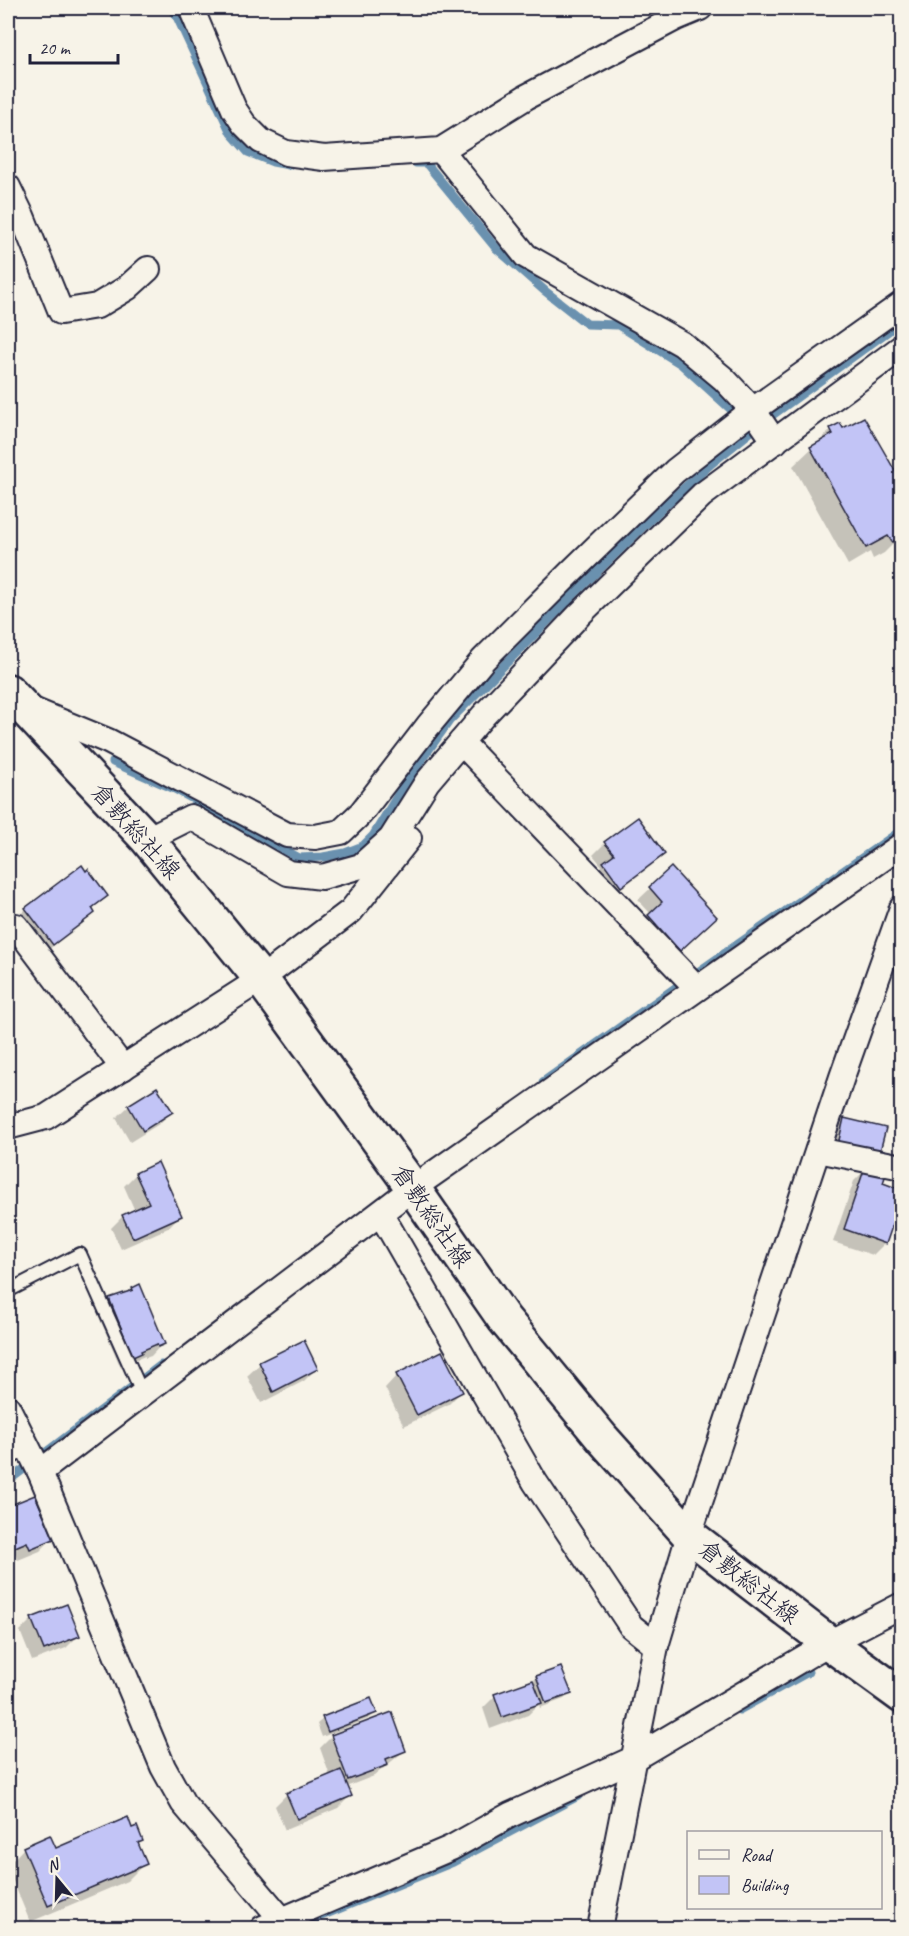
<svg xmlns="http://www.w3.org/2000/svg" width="909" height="1936" font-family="Caveat,'Klee One',sans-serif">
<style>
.shadow{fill:#0003}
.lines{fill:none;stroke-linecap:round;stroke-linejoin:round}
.stream{stroke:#6a91af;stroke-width:9}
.building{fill:#c2c4f6;stroke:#22223b;stroke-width:1.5}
.lane-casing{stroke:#22223b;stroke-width:16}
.street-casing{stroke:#22223b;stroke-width:28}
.secondary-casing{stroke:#22223b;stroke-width:38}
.lane{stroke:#f7f3e8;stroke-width:12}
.street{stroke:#f7f3e8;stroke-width:24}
.secondary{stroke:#f7f3e8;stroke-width:33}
.labels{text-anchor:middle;stroke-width:6;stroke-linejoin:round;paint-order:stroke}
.street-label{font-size:24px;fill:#22223b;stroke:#f7f3e8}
</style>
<rect width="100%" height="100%" fill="#f7f3e8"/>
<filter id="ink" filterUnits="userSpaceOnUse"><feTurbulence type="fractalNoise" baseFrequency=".0167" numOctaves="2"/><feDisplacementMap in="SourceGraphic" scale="12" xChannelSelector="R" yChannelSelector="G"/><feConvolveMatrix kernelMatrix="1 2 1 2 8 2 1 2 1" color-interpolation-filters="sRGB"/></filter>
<g filter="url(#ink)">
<!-- shadow -->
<g class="shadow">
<polygon points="831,430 900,537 884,553 873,559 870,552 848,565 793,466"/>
<polygon points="605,843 663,854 651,866 608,898 592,876 602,866 593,855"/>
<polygon points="81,867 106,896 91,910 93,913 81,925 40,956 14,921 26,909"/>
<polygon points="671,869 703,929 668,962 637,928 651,914 638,900"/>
<polygon points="157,1089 171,1112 159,1124 130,1142 116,1118 129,1106"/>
<polygon points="845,1120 877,1158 881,1184 902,1191 902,1219 894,1227 891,1226 885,1243 873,1255 833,1242 854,1181 865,1170 826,1161 833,1132"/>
<polygon points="136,1174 180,1215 168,1228 121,1249 111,1228 123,1216 135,1211 124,1186"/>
<polygon points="139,1286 163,1343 151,1356 145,1358 145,1356 132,1361 128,1365 121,1368 97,1312 109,1300 128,1293"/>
<polygon points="303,1342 316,1369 304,1381 261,1403 247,1376 260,1364"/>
<polygon points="397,1375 461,1392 449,1404 404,1426 385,1388"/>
<polygon points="34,1496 52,1539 40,1551 18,1560 15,1553 8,1556 8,1508"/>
<polygon points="32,1619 78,1636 66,1648 32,1661 20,1631"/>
<polygon points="537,1677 570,1693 564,1699 540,1708 539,1704 528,1715 490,1729 483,1708 495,1696 532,1682"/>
<polygon points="375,1712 370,1718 322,1737 317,1724 323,1719"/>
<polygon points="332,1736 404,1751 374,1776 346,1787 350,1796 338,1808 285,1830 275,1806 287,1794 330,1776 320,1748"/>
<polygon points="131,1830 141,1841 137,1845 145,1863 127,1881 30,1922 8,1869 8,1865 24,1848 55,1850"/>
</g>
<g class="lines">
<!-- stream -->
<g class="stream">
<polyline points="173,8 231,133 248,152 273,162 289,165"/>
<polyline points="416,163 426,163 495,247 545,291 587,324 618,325 681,364 736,414"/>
<polyline points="113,762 175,789 299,858 323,857 345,853 363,846 373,836 407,780 450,720 582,586 663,507 712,463 764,421 902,321"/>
<polyline points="543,1082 678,986 902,830"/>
<polyline points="8,1481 161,1365"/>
<polyline points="739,1710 808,1672"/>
<polyline points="296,1928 321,1916 453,1862 578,1796"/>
</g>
</g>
<!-- building -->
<g class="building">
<polygon points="864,417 902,483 902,537 892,542 888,536 866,548 810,447 833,434 830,428 840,423 843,428"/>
<polygon points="638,817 665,854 621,887 603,862 614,854 604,842"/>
<polygon points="82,865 86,871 88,869 108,896 92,908 95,913 53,945 25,908"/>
<polygon points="671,867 717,917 680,951 648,915 662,902 649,887"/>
<polygon points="157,1087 173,1112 143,1131 128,1105"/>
<polygon points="844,1118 886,1128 878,1159 837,1149"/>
<polygon points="158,1162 182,1216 133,1238 122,1215 149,1203 135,1173"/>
<polygon points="865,1167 886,1174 883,1183 902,1190 902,1214 897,1212 886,1244 844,1229"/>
<polygon points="140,1284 165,1344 158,1347 157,1344 141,1351 142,1353 133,1357 109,1298 133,1290 132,1288"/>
<polygon points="304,1340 318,1369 273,1392 259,1362"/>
<polygon points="442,1351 463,1392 417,1415 396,1374"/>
<polygon points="35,1495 54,1539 30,1549 27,1542 8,1550 8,1506"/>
<polygon points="67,1604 80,1636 44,1650 31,1618"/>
<polygon points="561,1667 572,1694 546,1703 536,1676"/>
<polygon points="533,1680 542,1703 502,1717 494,1694"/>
<polygon points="371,1698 377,1713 328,1732 322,1717"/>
<polygon points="392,1712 406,1751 386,1759 388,1765 348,1780 331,1735"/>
<polygon points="341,1770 352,1796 297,1819 286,1793"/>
<polygon points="128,1817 132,1828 137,1826 143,1841 138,1843 147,1864 48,1906 23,1847 50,1835 56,1848"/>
</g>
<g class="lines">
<defs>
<g id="lane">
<polyline points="8,1291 80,1254 143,1395"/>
<polyline points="8,1461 27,1446"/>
</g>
<g id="street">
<polyline points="191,8 234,109 244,124 261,141 286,153 324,158 441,150 526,97 676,18 700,8"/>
<polyline points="441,150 526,256 682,344 724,379 753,410 775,442"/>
<polyline points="8,187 22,216 61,312 97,306 127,288 148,269"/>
<polyline points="28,708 108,741 287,835 315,837 341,832 361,813 428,726 483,660 571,572 675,471 753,410 902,304"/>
<polyline points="461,742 697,988"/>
<polyline points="147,839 191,817 288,873 322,877 361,866 391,839 427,782 483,716 579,615 702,495 902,347"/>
<polyline points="16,926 123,1068"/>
<polyline points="8,1127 46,1117 261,979 351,911 409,838"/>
<polyline points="818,1150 902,1167"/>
<polyline points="381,1214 535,1482 631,1626 656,1646"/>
<polyline points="8,1408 40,1472 163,1767 183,1803 289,1928"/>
<polyline points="40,1472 413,1188 902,845"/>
<polyline points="263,1928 451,1848 510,1815 633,1759 829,1643 902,1605"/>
<polyline points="600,1928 656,1646 689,1535 842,1077 902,908"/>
</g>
<polyline id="secondary" points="8,691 147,839 261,979 413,1188 504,1319 602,1438 689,1535 829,1643 902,1696"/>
</defs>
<!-- lane casing -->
<use href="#lane" class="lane-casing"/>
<!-- street casing -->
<use href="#street" class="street-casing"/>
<!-- secondary casing -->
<use href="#secondary" class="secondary-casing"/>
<!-- lane -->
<use href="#lane" class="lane"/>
<!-- street -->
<use href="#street" class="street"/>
<!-- secondary -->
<use href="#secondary" class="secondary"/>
</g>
</g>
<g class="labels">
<!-- street labels -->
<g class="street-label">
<text transform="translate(136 831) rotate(48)" y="8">倉敷総社線</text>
<text transform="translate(432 1216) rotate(55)" y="8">倉敷総社線</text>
<text transform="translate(749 1582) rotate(38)" y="8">倉敷総社線</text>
</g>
</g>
<!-- margin -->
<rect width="909" height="1936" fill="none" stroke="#f7f3e8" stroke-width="30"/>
<rect x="15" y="15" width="879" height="1906" fill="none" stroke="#22223b" stroke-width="2" filter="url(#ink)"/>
<!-- legend -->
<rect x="687" y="1831" width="195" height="78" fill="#f7f3e8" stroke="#a29fa3" stroke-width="1.5"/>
<rect x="699" y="1850" width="30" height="9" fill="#f7f3e8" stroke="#a29fa3" stroke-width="1.5"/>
<text x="741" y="1861" font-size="18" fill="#22223b">Road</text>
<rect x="699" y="1876" width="30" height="18" fill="#c2c4f6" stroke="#a29fa3" stroke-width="1.5"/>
<text x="741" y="1891" font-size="18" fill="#22223b">Building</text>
<!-- north arrow -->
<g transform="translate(57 1879) rotate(341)" stroke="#f7f3e8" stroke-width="4.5" paint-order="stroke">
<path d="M0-4.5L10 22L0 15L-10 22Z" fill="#22223b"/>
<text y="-9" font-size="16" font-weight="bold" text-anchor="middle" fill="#22223b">N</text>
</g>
<!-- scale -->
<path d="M30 54v9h88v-9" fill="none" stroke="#22223b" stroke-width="3"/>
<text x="39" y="54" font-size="18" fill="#22223b" stroke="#f7f3e8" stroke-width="4.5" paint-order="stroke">20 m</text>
</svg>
